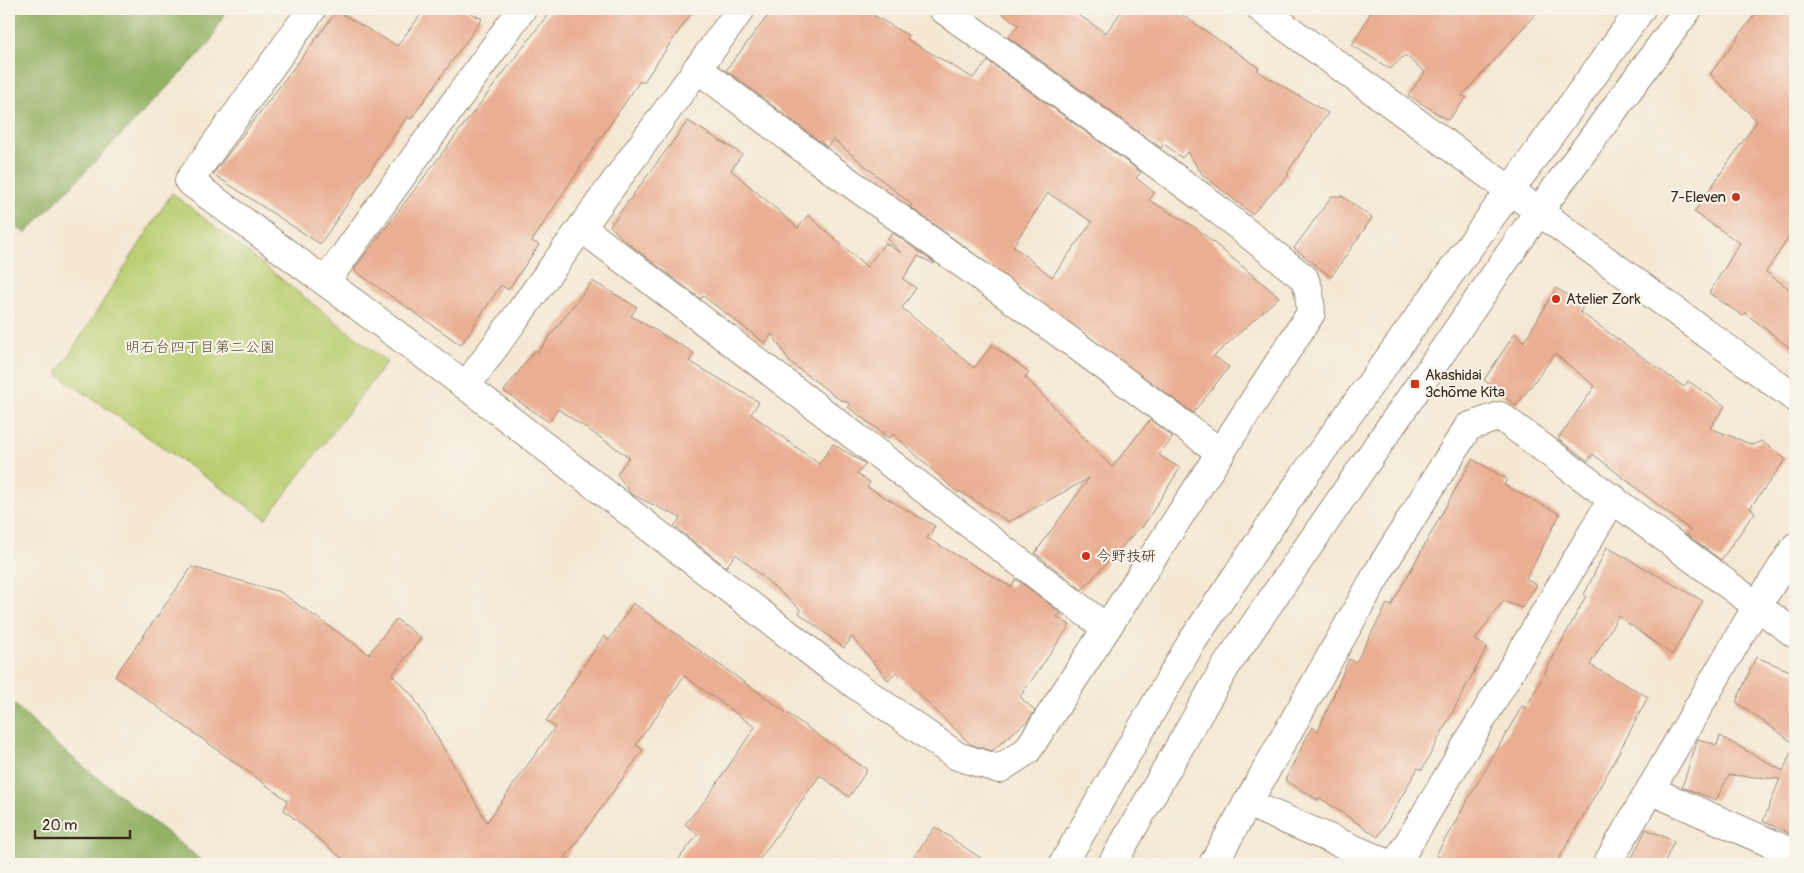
<svg xmlns="http://www.w3.org/2000/svg" width="1804" height="873" font-family="Pangolin,'Klee One',sans-serif">
<style>
.green{fill:#bace71;stroke:#7a7c48}
.forest{fill:#93b163;stroke:#676e40}
.building{fill:#eaae93;fill-rule:evenodd}
.lines{fill:none;stroke-linecap:round;stroke-linejoin:round}
.minor-casing{stroke:#988978;stroke-width:30}
.path{stroke:#988978;stroke-width:3;stroke-dasharray:4 4;stroke-linecap:butt}
.minor{stroke:#fff;stroke-width:28}
.poi-dot{fill:#c8321e;stroke:#f7f3e8;stroke-width:2}
.labels{text-anchor:middle;stroke-width:4.5;stroke-linejoin:round;paint-order:stroke}
.poi-label{font-size:15px;fill:#3b2a1e;stroke:#f7f3e8;text-anchor:start}
.park-label{font-size:15px;fill:#5b5333;stroke:#f7f3e8}
</style>
<rect width="100%" height="100%" fill="#f7f3e8"/>
<filter id="ink" filterUnits="userSpaceOnUse"><feTurbulence type="fractalNoise" baseFrequency=".02" numOctaves="2"/><feDisplacementMap in="SourceGraphic" scale="10" xChannelSelector="R" yChannelSelector="G"/><feConvolveMatrix kernelMatrix="1 2 1 2 8 2 1 2 1" color-interpolation-filters="sRGB"/></filter>
<filter id="wash" filterUnits="userSpaceOnUse"><feTurbulence type="fractalNoise" baseFrequency=".0096" numOctaves="4" result="noise"/><feDisplacementMap in="SourceGraphic" scale="20" xChannelSelector="R" yChannelSelector="G"/><feGaussianBlur stdDeviation="1.12" result="paint"/><feColorMatrix in="noise" values="0 0 0 0 0 0 0 0 0 0 0 0 0 0 0 0 0 1.4 0 .05"/><feComposite in="paint" operator="in"/></filter>
<g filter="url(#wash)">
<rect width="100%" height="100%" fill="#f4e8d3"/>
<!-- green -->
<polygon class="green" points="172,193 387,362 266,519 57,374"/>
<!-- forest -->
<g class="forest">
<polygon points="9,9 226,9 210,43 26,233 9,223"/>
<polygon points="9,699 53,742 206,864 9,864"/>
</g>
<g id="blocks">
<!-- building -->
<g class="building">
<polygon points="425,9 464,9 482,19 411,119 407,117 320,244 213,174 337,11 397,46"/>
<polygon points="552,9 694,9 643,83 640,81 578,171 532,241 539,245 508,290 501,285 461,345 355,271 355,268"/>
<path d="M773,9H863L909,36L907,39L973,78L988,61L1141,172L1136,178L1155,193L1149,200L1196,228L1279,297L1214,356L1229,367L1193,413L910,207L912,205L833,139L827,147L726,70ZM1048,193L1092,222L1052,277L1013,246Z"/>
<polygon points="996,9 1069,9 1106,33 1123,9 1174,9 1259,68 1257,71 1328,113 1287,173 1289,175 1252,214 1203,175 1187,152 1182,158 1164,144 1161,148 1008,37 1019,25"/>
<polygon points="1373,9 1540,9 1462,96 1467,97 1448,120 1408,95 1425,72 1405,55 1390,69 1352,45"/>
<polygon points="1759,9 1795,9 1795,228 1766,272 1795,293 1795,352 1745,313 1743,316 1709,293 1740,243 1694,212 1757,121 1710,74"/>
<polygon points="688,121 742,154 731,170 798,228 808,215 867,267 885,243 901,253 888,239 893,233 935,263 934,264 918,256 903,279 916,288 902,308 974,368 992,345 1029,372 1025,377 1112,467 1150,420 1173,437 1159,455 1180,468 1142,528 1140,527 1082,590 1035,553 1089,478 1009,522 959,491 958,493 893,434 889,438 848,407 851,404 839,399 790,362 772,334 765,343 703,296 701,299 624,240 610,226"/>
<polygon points="1332,196 1342,196 1372,218 1331,277 1294,248"/>
<polygon points="592,281 637,307 631,316 694,353 689,361 759,402 751,414 819,464 833,444 861,461 866,464 857,474 870,482 867,487 935,526 927,538 1011,587 1016,579 1061,613 1057,617 1070,625 1020,697 1035,711 1028,720 992,751 970,744 896,672 888,680 852,637 844,648 799,613 801,610 736,554 726,567 674,526 681,518 631,494 617,474 629,457 558,409 549,422 504,391 535,350 538,352"/>
<polygon points="1556,288 1584,305 1580,312 1684,387 1688,381 1725,406 1710,428 1753,445 1761,441 1786,459 1750,508 1755,512 1721,560 1687,535 1690,530 1593,454 1588,461 1558,439 1595,386 1555,354 1516,406 1484,380 1515,333 1524,342"/>
<polygon points="1472,459 1507,479 1504,485 1560,514 1526,579 1537,585 1522,608 1503,601 1475,640 1487,647 1422,770 1418,768 1378,837 1320,798 1318,800 1285,780 1312,727 1318,731 1349,659 1356,662 1387,604 1391,606"/>
<polygon points="1607,547 1703,601 1672,655 1618,616 1590,665 1648,697 1611,767 1556,864 1452,864 1436,855 1522,706 1526,708 1586,596 1584,595"/>
<polygon points="192,567 280,592 369,654 396,619 421,638 392,675 413,696 487,822 555,727 546,721 604,636 609,640 633,603 867,770 849,797 820,775 756,864 675,864 698,834 685,824 707,798 755,727 684,676 636,745 643,750 561,864 349,864 284,810 287,800 115,676"/>
<polygon points="1756,657 1795,673 1795,836 1763,821 1780,779 1729,775 1716,800 1682,787 1698,739 1717,745 1720,736 1783,771 1795,744 1736,702"/>
<polygon points="935,827 989,864 909,864"/>
<polygon points="1646,829 1674,841 1664,864 1629,864"/>
</g>
</g>
</g>
<g filter="url(#ink)">
<use href="#blocks" fill-opacity="0" stroke="#988978" stroke-width="1"/>
<g class="lines">
<defs>
<g id="minor">
<polyline points="312,9 189,181 466,386 833,669 957,756 999,769 1027,751 1311,313 1309,291 1304,278 1203,198 943,9"/>
<polyline points="1261,9 1795,398"/>
<polyline points="697,68 817,159 1073,343 1221,453"/>
<polyline points="582,228 1106,628"/>
<polyline points="326,281 522,9"/>
<polyline points="466,386 741,9"/>
<polyline points="1650,790 1795,854"/>
<polyline points="1247,803 1389,864"/>
<polyline points="1063,864 1191,643 1304,476 1641,9"/>
<polyline points="1112,864 1226,666 1539,211 1688,9"/>
<polyline points="1213,864 1380,569 1468,427 1500,416 1795,634"/>
<polyline points="1396,864 1613,498"/>
<polyline points="1607,864 1757,606 1795,547"/>
</g>
</defs>
<!-- minor casing -->
<use href="#minor" class="minor-casing"/>
<!-- path -->
<polyline class="path" points="1456,384 1471,395"/>
<!-- minor -->
<use href="#minor" class="minor"/>
</g>
</g>
<!-- markers -->
<g class="poi-dot">
<circle cx="1736" cy="197" r="5"/>
<circle cx="1556" cy="299" r="5"/>
<rect x="1410" y="379" width="10" height="10" rx="2.5"/>
<circle cx="1086" cy="556" r="5"/>
</g>
<g class="labels">
<!-- poi labels -->
<g class="poi-label">
<text x="1726" y="202" text-anchor="end">7-Eleven</text>
<text x="1566" y="304">Atelier Zork</text>
<text x="1425" y="380">Akashidai<tspan x="1425" dy="17">3chōme Kita</tspan></text>
<text x="1096" y="561">今野技研</text>
</g>
<!-- park labels -->
<g class="park-label">
<text x="200" y="352">明石台四丁目第二公園</text>
</g>
</g>
<!-- margin -->
<rect width="1804" height="873" fill="none" stroke="#f7f3e8" stroke-width="30"/>
<!-- scale -->
<path d="M35 830v8h95v-8" fill="none" stroke="#3b2a1e" stroke-width="2.5"/>
<text x="42" y="830" font-size="15" fill="#3b2a1e" stroke="#f7f3e8" stroke-width="4" paint-order="stroke">20 m</text>
</svg>
